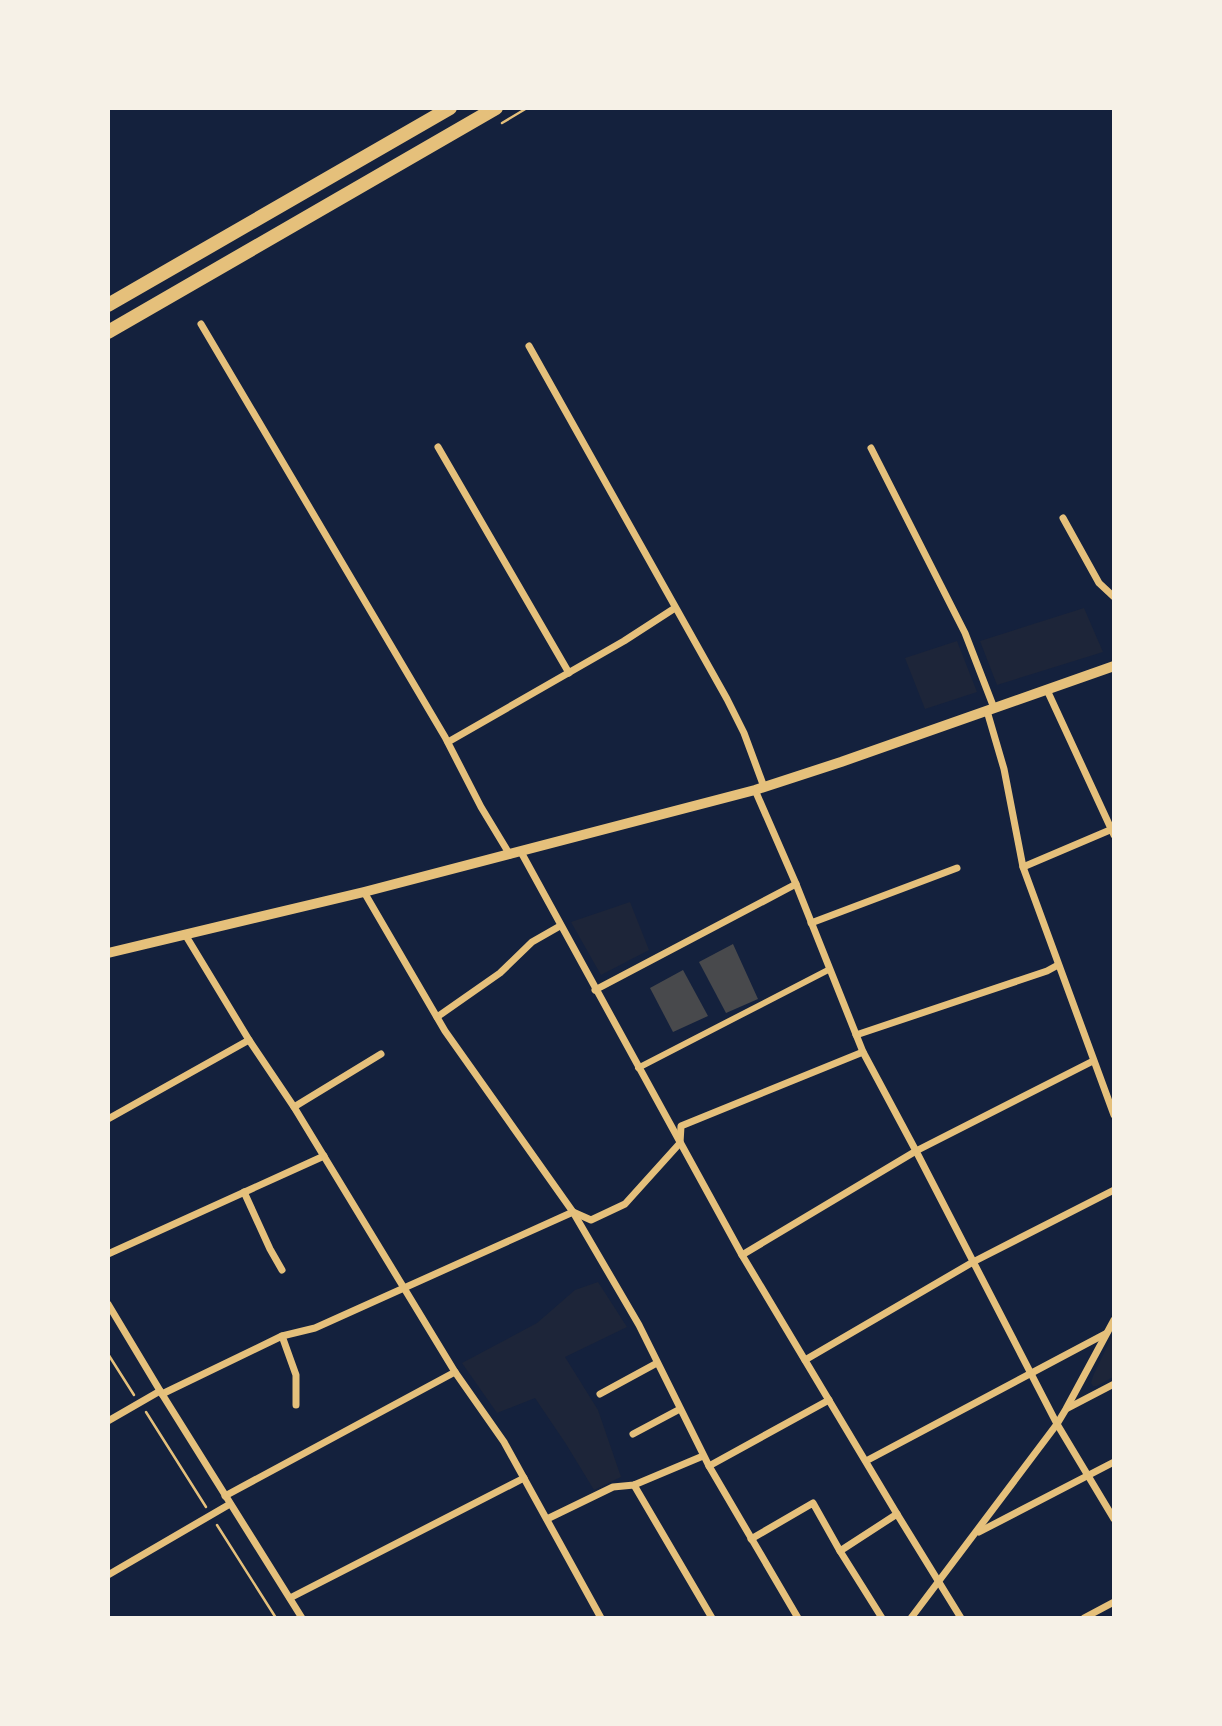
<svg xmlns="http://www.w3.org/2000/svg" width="1222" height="1726" font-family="Figtree,sans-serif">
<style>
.green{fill:#1d2539}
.building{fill:#48494c}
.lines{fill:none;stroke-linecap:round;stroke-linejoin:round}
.path{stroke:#e5c07b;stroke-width:2.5}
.pedestrian{stroke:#e5c07b;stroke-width:6}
.minor{stroke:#e5c07b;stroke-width:7}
.tertiary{stroke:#e5c07b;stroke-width:10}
.primary{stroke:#e5c07b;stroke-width:14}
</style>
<rect width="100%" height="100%" fill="#14213d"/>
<!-- green -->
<g class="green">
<polygon points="1084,608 1103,652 997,685 980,641"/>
<polygon points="957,641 977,692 925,709 905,658"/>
<polygon points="630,902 649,950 601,975 571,922"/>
<polygon points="598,1282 627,1327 565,1357 598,1410 621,1477 594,1490 566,1444 535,1398 497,1413 462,1363 537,1323 575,1290"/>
<polygon points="1113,1334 1113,1377 1097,1386 1093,1386 1091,1383 1093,1376"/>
</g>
<!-- building -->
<g class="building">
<polygon points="733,944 758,999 726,1013 699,962"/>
<polygon points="683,970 708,1016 673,1032 650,988"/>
</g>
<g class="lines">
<!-- path -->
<g class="path">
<polyline points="502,123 527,108"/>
<polyline points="108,1354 134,1395"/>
<polyline points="146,1412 206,1507"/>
<polyline points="217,1525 276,1618"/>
</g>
<!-- pedestrian -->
<polyline class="pedestrian" points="638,1068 830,969"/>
<!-- minor -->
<g class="minor">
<polyline points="201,324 445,737 481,807 510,855"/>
<polyline points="529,346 727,699 744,733 764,787"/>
<polyline points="438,447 569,673"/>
<polyline points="871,448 965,633 994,708"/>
<polyline points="1063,518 1099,583 1114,597"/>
<polyline points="1047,690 1114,835"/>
<polyline points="987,711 1004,769 1023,867 1114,1115"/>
<polyline points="448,742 624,641 675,608"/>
<polyline points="755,790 796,884 863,1052 916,1151 1057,1424 1114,1519"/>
<polyline points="521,852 742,1255 897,1514 961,1618"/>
<polyline points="1023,867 1110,830"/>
<polyline points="364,892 445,1031 573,1212 639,1325 709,1466 798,1618"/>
<polyline points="811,923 957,868"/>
<polyline points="186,936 249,1040 294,1107 455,1372 504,1442 601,1618"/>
<polyline points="595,990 796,884"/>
<polyline points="437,1017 500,973 532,942 560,926"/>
<polyline points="856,1035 1047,971 1058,965"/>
<polyline points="294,1107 381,1054"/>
<polyline points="108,1119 249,1040"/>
<polyline points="244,1192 270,1249 282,1270"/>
<polyline points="108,1254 324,1156"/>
<polyline points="742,1255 916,1151 1093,1061"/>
<polyline points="108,1304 162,1394 302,1618"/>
<polyline points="282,1336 296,1375 296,1405"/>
<polyline points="805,1360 973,1262 1114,1190"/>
<polyline points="162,1394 282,1336 315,1328 573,1212 591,1220 625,1204 680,1143 681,1126 863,1052"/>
<polyline points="600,1394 657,1363"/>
<polyline points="1068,1408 1114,1384"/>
<polyline points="108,1421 160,1391"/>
<polyline points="633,1434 680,1409"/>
<polyline points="866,1461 1105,1334"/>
<polyline points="709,1466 829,1400"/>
<polyline points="634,1485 712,1618"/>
<polyline points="225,1496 455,1372"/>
<polyline points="547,1519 613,1487 634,1485 703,1456"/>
<polyline points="979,1532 1114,1462"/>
<polyline points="751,1539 813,1503 840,1551"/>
<polyline points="108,1575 230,1504"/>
<polyline points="290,1598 524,1478"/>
<polyline points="882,1618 840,1551 897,1514"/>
<polyline points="911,1618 1057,1424 1066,1409 1114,1320"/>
<polyline points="1084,1618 1114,1602"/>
</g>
<!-- tertiary -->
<polyline class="tertiary" points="108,953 364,892 755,790 841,762 1114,666"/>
<!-- primary -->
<g class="primary">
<polyline points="108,305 450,108"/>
<polyline points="108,332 496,108"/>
</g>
</g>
<!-- border -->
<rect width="1222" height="1726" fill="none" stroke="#f6f1e7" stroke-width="220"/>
</svg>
